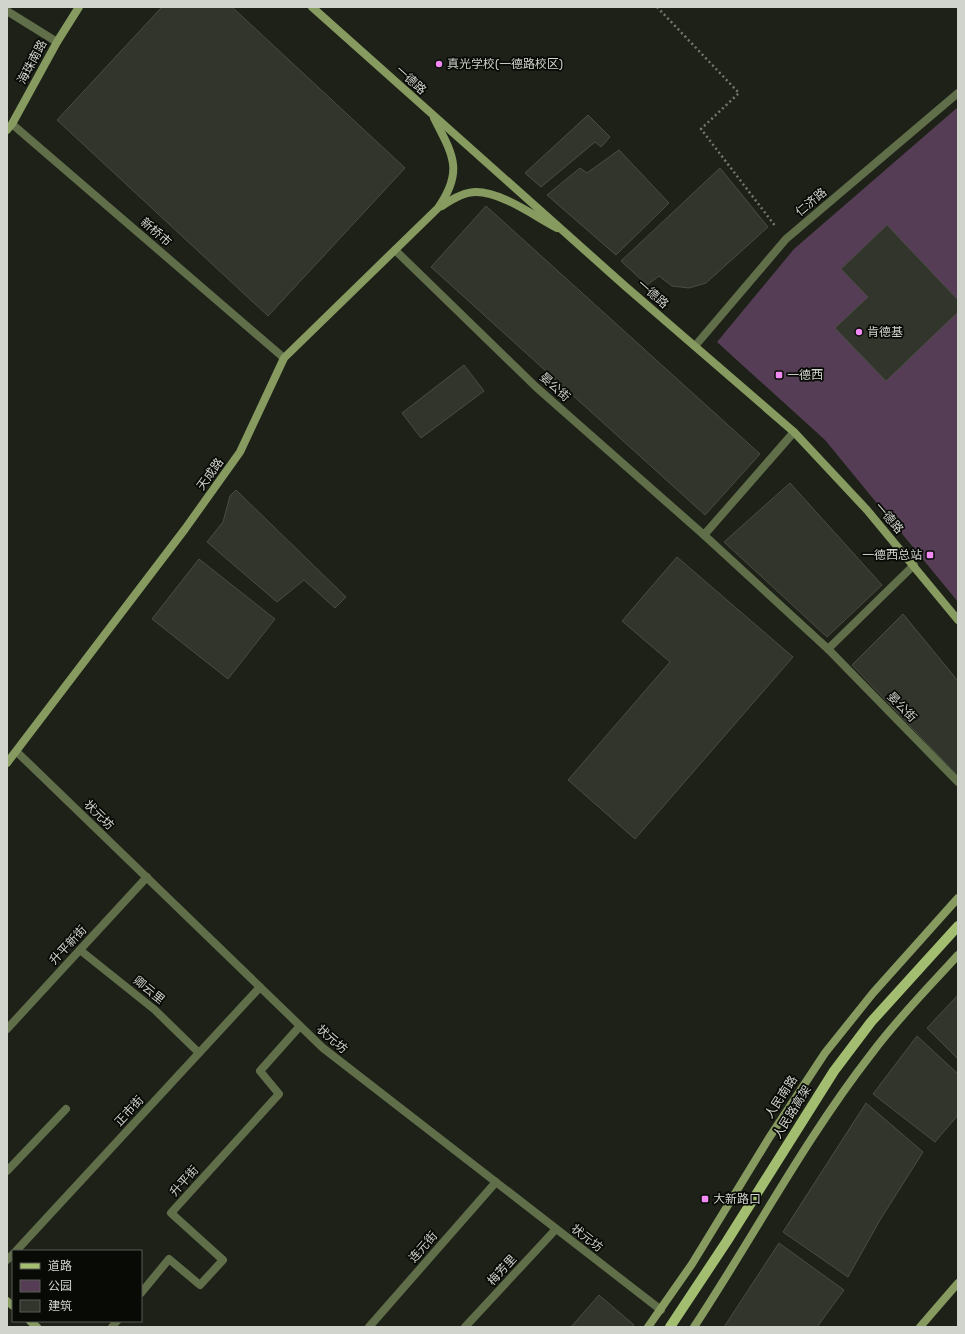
<svg xmlns="http://www.w3.org/2000/svg" width="965" height="1334" font-family="Rubik,'Noto Sans SC',sans-serif">
<style>
.green{fill:#563d56}
.building{fill:#31352b;stroke:#494d42}
.lines{fill:none;stroke-linecap:round;stroke-linejoin:round}
.path{stroke:#757870;stroke-width:2.5;stroke-dasharray:2 3;stroke-linecap:butt}
.lane{stroke:#616e4a;stroke-width:8}
.street{stroke:#616e4a;stroke-width:8}
.secondary{stroke:#879b60;stroke-width:8}
.primary{stroke:#a4be71;stroke-width:10}
.poi-dot{fill:#f28af3;stroke:#080a06;stroke-width:1.5}
.labels{text-anchor:middle;stroke-width:3.5;stroke-linejoin:round;paint-order:stroke}
.street-label{font-size:12px;fill:#d1d3cd;stroke:#080a06}
.poi-label{font-size:12px;fill:#d1d3cd;stroke:#080a06;text-anchor:start}
</style>
<rect width="100%" height="100%" fill="#1d2117"/>
<!-- green -->
<polygon class="green" points="958,107 958,602 825,440 717,342 794,249"/>
<!-- building -->
<g class="building">
<polygon points="162,7 232,7 405,168 268,316 57,120"/>
<polygon points="588,115 610,137 601,147 595,142 541,187 525,173"/>
<polygon points="619,150 669,203 616,255 547,195 580,168 587,173"/>
<polygon points="720,168 768,227 706,283 689,288 672,286 659,276 647,285 621,261"/>
<polygon points="486,206 760,454 705,515 431,267"/>
<polygon points="887,225 958,300 958,312 886,381 835,328 868,297 841,269"/>
<polygon points="464,365 484,391 421,438 402,413"/>
<polygon points="790,483 882,585 827,637 724,542"/>
<polygon points="236,490 346,597 335,608 304,580 277,602 207,542 223,522 230,496"/>
<polygon points="677,557 793,657 635,839 568,780 670,662 622,621"/>
<polygon points="199,559 275,619 228,679 152,619"/>
<polygon points="903,614 958,681 958,776 852,665"/>
<polygon points="958,995 958,1059 927,1028"/>
<polygon points="917,1036 958,1074 958,1115 935,1142 873,1094"/>
<polygon points="866,1103 923,1152 880,1220 848,1277 783,1232"/>
<polygon points="779,1243 844,1290 817,1327 724,1327"/>
<polygon points="599,1295 634,1325 632,1327 571,1327"/>
</g>
<g class="lines">
<!-- path -->
<polyline class="path" points="657,7 739,93 701,129 776,227"/>
<!-- lane -->
<g class="lane">
<polyline points="12,124 284,358"/>
<polyline points="395,250 536,387 704,535"/>
<polyline points="794,432 704,535 828,649 914,565"/>
<polyline points="828,649 958,782"/>
<polyline points="17,752 323,1048 661,1310"/>
<polyline points="80,950 155,1010 199,1053"/>
<polyline points="7,1029 147,877"/>
<polyline points="7,1171 66,1109"/>
<polyline points="16,1251 260,987"/>
<polyline points="7,1260 13,1254"/>
<polyline points="141,1293 169,1259 200,1285 223,1260 171,1213 279,1094 260,1071 300,1026"/>
<polyline points="112,1327 117,1321"/>
<polyline points="369,1327 496,1182"/>
<polyline points="465,1327 556,1229"/>
</g>
<!-- street -->
<g class="street">
<polyline points="7,11 57,42"/>
<polyline points="695,346 786,239 958,93"/>
</g>
<!-- secondary -->
<g class="secondary">
<polyline points="312,7 625,286 794,432 867,510 958,620"/>
<polyline points="7,130 12,124 57,42 79,7"/>
<path d="M442,206C452,199 464,192 476,192C502,192 534,216 557,228"/>
<path d="M7,763L185,529L240,452L284,358L438,208C464,171 453,155 434,118"/>
<polyline points="7,1301 13,1306"/>
<polyline points="30,1321 37,1327"/>
<polyline points="648,1327 692,1264 769,1138 825,1053 873,993 958,898"/>
<path d="M694,1327C754,1236 805,1139 872,1053C898,1018 929,987 958,955"/>
<polyline points="920,1327 958,1283"/>
</g>
<!-- primary -->
<polyline class="primary" points="670,1327 727,1241 834,1071 871,1022 958,926"/>
</g>
<!-- markers -->
<g class="poi-dot">
<circle cx="439" cy="64" r="4"/>
<circle cx="859" cy="332" r="4"/>
<rect x="775" y="371" width="8" height="8" rx="2"/>
<rect x="926" y="551" width="8" height="8" rx="2"/>
<rect x="701" y="1195" width="8" height="8" rx="2"/>
</g>
<g class="labels">
<!-- street labels -->
<g class="street-label">
<text transform="translate(32 62) rotate(-62)" y="4">海珠南路</text>
<text transform="translate(411 80) rotate(42)" y="4">一德路</text>
<text transform="translate(811 202) rotate(-40)" y="4">仁济路</text>
<text transform="translate(156 232) rotate(41)" y="4">新桥市</text>
<text transform="translate(653 294) rotate(41)" y="4">一德路</text>
<text transform="translate(555 387) rotate(42)" y="4">晏公街</text>
<text transform="translate(210 474) rotate(-54)" y="4">天成路</text>
<text transform="translate(889 518) rotate(49)" y="4">一德路</text>
<text transform="translate(902 707) rotate(46)" y="4">晏公街</text>
<text transform="translate(99 815) rotate(44)" y="4">状元坊</text>
<text transform="translate(68 945) rotate(-47)" y="4">升平新街</text>
<text transform="translate(149 990) rotate(39)" y="4">卿云里</text>
<text transform="translate(332 1039) rotate(41)" y="4">状元坊</text>
<text transform="translate(781 1097) rotate(-57)" y="4">人民南路</text>
<text transform="translate(129 1111) rotate(-47)" y="4">正市街</text>
<text transform="translate(792 1112) rotate(-58)" y="4">人民路高架</text>
<text transform="translate(184 1181) rotate(-48)" y="4">升平街</text>
<text transform="translate(587 1238) rotate(38)" y="4">状元坊</text>
<text transform="translate(423 1247) rotate(-49)" y="4">连元街</text>
<text transform="translate(502 1270) rotate(-47)" y="4">梅芳里</text>
</g>
<!-- poi labels -->
<g class="poi-label">
<text x="447" y="68">真光学校(一德路校区)</text>
<text x="867" y="336">肯德基</text>
<text x="787" y="379">一德西</text>
<text x="922" y="559" text-anchor="end">一德西总站</text>
<text x="713" y="1203">大新路口</text>
</g>
</g>
<!-- border -->
<rect width="965" height="1334" fill="none" stroke="#d1d3cd" stroke-width="16"/>
<!-- legend -->
<rect x="12" y="1250" width="130" height="72" fill="#080a06" stroke="#585a56"/>
<rect x="20" y="1263" width="20" height="6" fill="#a4be71" stroke="#585a56"/>
<text x="48" y="1270" font-size="12" fill="#d1d3cd">道路</text>
<rect x="20" y="1280" width="20" height="12" fill="#563d56" stroke="#585a56"/>
<text x="48" y="1290" font-size="12" fill="#d1d3cd">公园</text>
<rect x="20" y="1300" width="20" height="12" fill="#31352b" stroke="#585a56"/>
<text x="48" y="1310" font-size="12" fill="#d1d3cd">建筑</text>
</svg>
